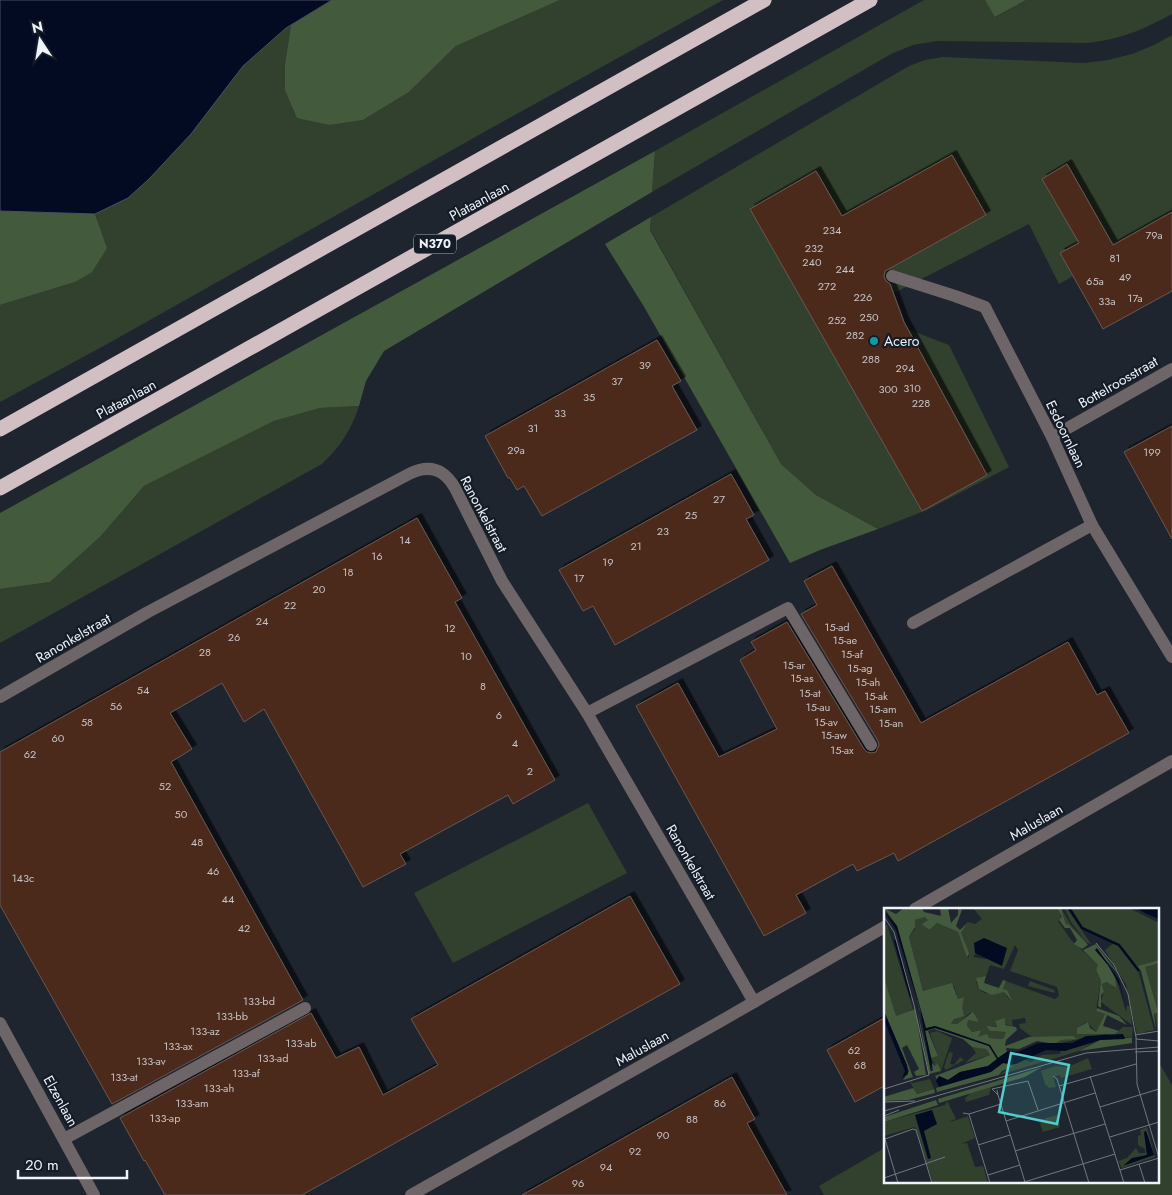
<svg xmlns="http://www.w3.org/2000/svg" width="1172" height="1195" font-family="Jost,sans-serif">
<style>
.green{fill:#32402e}
.forest{fill:#445a3d}
.water{fill:#030b23;stroke:#4a5164}
.building{fill:#4b2b1d;stroke:#675852;filter:url(#shadow)}
.lines{fill:none;stroke-linecap:round;stroke-linejoin:round}
.minor{stroke:#6d6567;stroke-width:12}
.highway{stroke:#d1bfc4;stroke-width:15}
.culture-dot{fill:#0f9aa8;stroke:#151c26;stroke-width:2}
.labels{text-anchor:middle;stroke-width:4.5;stroke-linejoin:round;paint-order:stroke}
.number-label{font-size:11px;fill:#c6c2c4}
.shield{fill:#151c26;stroke:#aeb3bb;stroke-width:1}
.shield-label{font-size:12px;font-weight:bold;fill:#eff4fb}
.street-label{font-size:14px;fill:#eff4fb;stroke:#151c26}
.poi-label{font-size:14px;fill:#eff4fb;stroke:#151c26;text-anchor:start}
.inset-river{fill:none;stroke:#030b23;stroke-width:2.5}
.inset-road{fill:none;stroke:#727881;stroke-width:1}
.view{fill:#52cdce;fill-opacity:0.15;stroke:#52cdce;stroke-width:2.5}
.inset-edge{fill:none;stroke:#eff4fb;stroke-width:2.5}
</style>
<defs>
<filter id="shadow"><feDropShadow dx="4.5" dy="-4.5" stdDeviation="0" flood-color="#0009"/></filter>
</defs>
<rect width="100%" height="100%" fill="#1f252f"/>
<!-- green -->
<g class="green">
<polygon points="560,0 723,0 502,122 109,343 0,402 0,305 75,282 107,248 95,214 128,198 191,134 243,66 286,28 291,25 285,64 330,125 363,120 409,92 456,46"/>
<path d="M924,0H985L996,17L1026,0H1172V14C1142,30 1122,39 1087,43L937,41L913,45L891,54L652,192L655,151Z"/>
<polygon points="1172,35 1172,220 1059,284 1029,224 894,293 907,329 949,345 1009,467 927,510 878,529 816,495 781,464 650,229 651,217 909,66 925,60 943,57 1084,63 1108,60 1132,54 1154,45"/>
<path d="M359,406C351,430 341,446 322,464L0,643V589L50,582L100,537L144,486L274,421L320,408Z"/>
<polygon points="588,803 627,873 453,963 414,893"/>
<polygon points="1158,1061 1172,1085 1172,1195 824,1195 819,1186 886,1147 886,1181 1158,1181"/>
</g>
<!-- forest -->
<g class="forest">
<polygon points="332,0 560,0 456,46 409,92 363,120 330,125 297,118 285,90 285,64 291,25"/>
<polygon points="985,0 1026,0 995,17"/>
<polygon points="655,151 652,192 384,351 366,381 359,406 320,408 274,421 144,486 100,537 50,582 0,589 0,513"/>
<polygon points="0,211 95,214 107,248 92,272 75,282 0,305"/>
<polygon points="651,217 650,230 781,464 816,495 878,529 820,550 790,563 643,305 605,244"/>
</g>
<!-- water -->
<polygon class="water" points="0,0 332,0 286,28 243,66 191,134 149,179 128,198 95,214 0,211"/>
<!-- building -->
<g class="building">
<polygon points="952,155 986,215 887,270 885,271 884,277 886,281 890,284 904,322 987,475 922,511 750,209 816,171 842,216"/>
<polygon points="1067,164 1113,245 1172,212 1172,291 1103,329 1060,253 1079,243 1042,179"/>
<polygon points="657,340 681,381 672,386 697,430 542,516 524,486 517,490 510,478 508,478 485,436"/>
<polygon points="1172,426 1172,539 1124,452"/>
<polygon points="731,474 754,515 746,519 769,560 615,645 593,606 583,611 559,570"/>
<polygon points="417,518 462,598 455,602 555,780 513,804 508,795 400,854 406,864 363,887 264,709 244,722 222,683 170,713 192,749 171,762 303,1000 112,1104 0,905 0,752"/>
<polygon points="832,566 921,723 1068,642 1097,695 1105,691 1129,733 898,861 894,853 857,871 853,864 796,895 806,913 764,936 636,706 678,683 719,757 777,729 740,660 756,650 751,642 787,622 864,749 867,752 871,753 876,752 879,745 878,741 801,614 817,605 804,581"/>
<polygon points="630,896 680,984 302,1195 165,1195 145,1160 144,1161 120,1118 311,1013 336,1058 359,1047 383,1095 438,1065 411,1019"/>
<polygon points="886,1017 886,1085 855,1102 827,1050"/>
<polygon points="732,1077 755,1119 747,1123 787,1195 522,1195"/>
</g>
<g class="lines">
<!-- minor -->
<g class="minor">
<polyline points="892,276 955,296 985,307 1052,437 1092,525 1172,657"/>
<polyline points="1052,437 1172,369"/>
<polyline points="913,623 1092,525"/>
<path d="M0,697L148,612L409,474C429,464 444,469 455,488L502,581L587,713L754,1002"/>
<polyline points="587,713 788,608 871,745"/>
<polyline points="915,909 1172,761"/>
<polyline points="0,1023 94,1195"/>
<polyline points="64,1139 305,1008"/>
<polyline points="411,1195 721,1021 886,926"/>
</g>
<!-- highway -->
<g class="highway">
<polyline points="0,429 764,0"/>
<polyline points="0,488 870,0"/>
</g>
</g>
<!-- markers -->
<circle class="culture-dot" cx="874" cy="341" r="5"/>
<g class="labels">
<!-- number labels -->
<g class="number-label">
<text x="832" y="234">234</text>
<text x="1154" y="239">79a</text>
<text x="814" y="252">232</text>
<text x="1115" y="262">81</text>
<text x="812" y="266">240</text>
<text x="845" y="273">244</text>
<text x="1125" y="281">49</text>
<text x="1095" y="285">65a</text>
<text x="827" y="290">272</text>
<text x="863" y="301">226</text>
<text x="1135" y="302">17a</text>
<text x="1107" y="305">33a</text>
<text x="869" y="321">250</text>
<text x="837" y="324">252</text>
<text x="855" y="339">282</text>
<text x="871" y="363">288</text>
<text x="645" y="369">39</text>
<text x="905" y="372">294</text>
<text x="617" y="385">37</text>
<text x="912" y="392">310</text>
<text x="888" y="393">300</text>
<text x="589" y="401">35</text>
<text x="921" y="407">228</text>
<text x="560" y="417">33</text>
<text x="533" y="432">31</text>
<text x="516" y="454">29a</text>
<text x="1152" y="456">199</text>
<text x="719" y="503">27</text>
<text x="691" y="519">25</text>
<text x="663" y="535">23</text>
<text x="405" y="544">14</text>
<text x="636" y="550">21</text>
<text x="377" y="560">16</text>
<text x="608" y="566">19</text>
<text x="348" y="576">18</text>
<text x="579" y="582">17</text>
<text x="319" y="593">20</text>
<text x="290" y="609">22</text>
<text x="262" y="625">24</text>
<text x="837" y="631">15-ad</text>
<text x="450" y="632">12</text>
<text x="234" y="641">26</text>
<text x="845" y="644">15-ae</text>
<text x="205" y="656">28</text>
<text x="852" y="658">15-af</text>
<text x="466" y="660">10</text>
<text x="794" y="669">15-ar</text>
<text x="860" y="672">15-ag</text>
<text x="802" y="682">15-as</text>
<text x="868" y="686">15-ah</text>
<text x="483" y="690">8</text>
<text x="143" y="694">54</text>
<text x="810" y="697">15-at</text>
<text x="876" y="700">15-ak</text>
<text x="116" y="710">56</text>
<text x="818" y="711">15-au</text>
<text x="883" y="713">15-am</text>
<text x="499" y="719">6</text>
<text x="87" y="726">58</text>
<text x="826" y="726">15-av</text>
<text x="891" y="727">15-an</text>
<text x="834" y="739">15-aw</text>
<text x="58" y="742">60</text>
<text x="515" y="747">4</text>
<text x="842" y="754">15-ax</text>
<text x="30" y="758">62</text>
<text x="530" y="775">2</text>
<text x="165" y="790">52</text>
<text x="181" y="818">50</text>
<text x="197" y="846">48</text>
<text x="213" y="875">46</text>
<text x="23" y="882">143c</text>
<text x="228" y="903">44</text>
<text x="244" y="932">42</text>
<text x="259" y="1005">133-bd</text>
<text x="232" y="1020">133-bb</text>
<text x="205" y="1035">133-az</text>
<text x="301" y="1047">133-ab</text>
<text x="178" y="1050">133-ax</text>
<text x="854" y="1054">62</text>
<text x="273" y="1062">133-ad</text>
<text x="151" y="1065">133-av</text>
<text x="860" y="1069">68</text>
<text x="246" y="1077">133-af</text>
<text x="124" y="1081">133-at</text>
<text x="219" y="1092">133-ah</text>
<text x="192" y="1107">133-am</text>
<text x="720" y="1107">86</text>
<text x="165" y="1122">133-ap</text>
<text x="692" y="1123">88</text>
<text x="663" y="1139">90</text>
<text x="635" y="1155">92</text>
<text x="606" y="1171">94</text>
<text x="578" y="1187">96</text>
</g>
<!-- shield labels -->
<rect class="shield" x="414" y="234.5" width="42" height="19" rx="4"/>
<g class="shield-label">
<text x="435" y="248">N370</text>
</g>
<!-- street labels -->
<g class="street-label">
<text transform="translate(479 201) rotate(-29)" y="5">Plataanlaan</text>
<text transform="translate(1118 382) rotate(-30)" y="5">Bottelroosstraat</text>
<text transform="translate(126 399) rotate(-29)" y="5">Plataanlaan</text>
<text transform="translate(1066 434) rotate(64)" y="5">Esdoornlaan</text>
<text transform="translate(484 514) rotate(62)" y="5">Ranonkelstraat</text>
<text transform="translate(73 638) rotate(-30)" y="5">Ranonkelstraat</text>
<text transform="translate(1036 822) rotate(-30)" y="5">Maluslaan</text>
<text transform="translate(691 862) rotate(60)" y="5">Ranonkelstraat</text>
<text transform="translate(642 1048) rotate(-29)" y="5">Maluslaan</text>
<text transform="translate(61 1101) rotate(61)" y="5">Elzenlaan</text>
</g>
<!-- poi labels -->
<g class="poi-label">
<text x="884" y="346">Acero</text>
</g>
</g>
<!-- overview -->
<g transform="translate(884 908)">
<rect width="275" height="275" fill="#1f252f"/>
<path d="M89,0H173L178,10L174,13L187,32L214,57L212,62L217,73L212,103L221,106L212,124L203,114L193,120L195,126H231L239,119H249L248,130L220,126L171,136L177,132H187L148,129L136,120L135,116L142,115L141,110L128,112L129,118L111,114L113,119L108,118L106,123L122,124L119,131L94,129L95,122L88,124L83,119L84,112L95,114L86,105L73,116H67L77,100L79,89L74,91L70,78L39,83L25,29L31,21V12L41,9L45,10L41,17L44,22L53,15L74,24L83,50L85,49L77,25L84,14L91,16L98,11ZM103,31L117,39L102,51L89,49ZM131,37L134,42L126,63L173,79L175,88L171,91L122,73L119,81H120L127,94L120,84L101,85L95,81L92,74L102,68L106,57L120,61ZM177,0L187,17L202,34L187,14L180,0H183L207,36L200,34L182,16ZM185,0H245L275,15V52L253,58L270,122L253,126L242,77L221,42L230,35L198,20ZM3,16L29,101L12,109L0,69V19ZM275,54V122H274L260,58ZM231,67L242,104L243,97L246,99L248,117L217,94L220,83L218,76L224,74L231,80ZM146,73L170,82L171,85L144,78ZM53,123L68,130L57,163L55,155L51,158L47,150L54,148L46,125ZM208,135L195,143L115,167L141,149V152L147,154L158,147L176,146L177,143ZM92,137L102,141L106,147L81,155L92,145L88,139ZM65,144L69,145L66,156L70,157L76,149L80,152L62,162L60,159ZM204,150L208,161L177,170L176,167L169,169L172,179L165,180L161,176L157,163L172,158L184,159ZM46,171L50,181L32,186L26,173L29,175ZM107,179L105,187L82,194L81,190L87,185ZM63,193L72,211L67,213L66,210L67,214L84,208L91,230L77,236L83,235L91,259L99,258L104,275H49L31,219L0,228V214L61,197ZM173,207L176,219L159,224L155,212ZM263,219L271,249L238,260L234,253L243,250L252,240L255,245H261V241L254,237V228L257,227L256,222ZM260,224H262L270,247L246,252L263,247Z" fill="#32402e" fill-rule="evenodd"/>
<path d="M0,0L12,6L20,0H38L40,4L57,8L56,0H64L67,15L74,7V0L78,2L72,18L76,22L84,14L77,25L85,45L83,50L74,24L53,15L45,22L38,16L44,12L41,9L31,12V19L25,29L39,83L68,75L74,91L80,89L78,100L80,108L70,111L67,116H73L89,104L95,114L84,112L83,118L88,124L97,122L94,129L103,126L105,130L119,131L122,124L106,123L102,118L113,119L111,113L121,110V117L132,119L133,122L122,132L121,138L145,129L189,128L193,131L177,132L171,136L153,133L135,141L122,140L123,144L114,150L106,137L51,118L41,121L13,18ZM173,0H177L182,16L185,17L204,37L198,41L190,36L193,32L186,20H181L175,12L178,9ZM212,36L236,68L211,40L231,67L232,80L223,74L218,76L220,84L217,87V100L214,98L217,73L212,62L214,57L199,42ZM275,52V55L261,59L274,104L270,106L272,122L257,63L253,58ZM102,68L100,75L115,80L119,72L122,73L119,81L123,82L129,94L120,84L108,87L95,81L92,70ZM0,69L12,108L31,101L42,167L32,168L30,164L35,161L23,137L18,140L29,169L19,172L25,163L0,103ZM213,100L235,108L243,117L223,107L219,118L235,123L231,126H193V120L204,114L206,120L212,124L221,106L212,103ZM33,101L47,163H49L48,155L51,158L54,155L57,163L45,166ZM51,120L105,138L113,151L104,158L76,164L64,172L55,168L53,171L51,168L106,147L102,141L88,139L79,131L50,121L44,123L54,148L47,150L41,123ZM241,130H248V135L195,143L216,132ZM119,155L130,158L118,163L115,167L53,184L52,180L107,163ZM158,159L141,169L55,195L54,191ZM29,180L33,186L50,181L51,185L24,192L0,193V189ZM52,192L54,197L0,214V209Z" fill="#445a3d"/>
<path d="M252,0H275V11L263,6ZM0,3L13,18L42,120L51,118L106,137L114,150L124,143L134,144L154,135H188L202,128L239,126L241,131L216,132L181,143L162,142L132,156L119,155L107,164L55,179L52,173L55,168L64,172L76,164L104,158L113,151L105,138L51,120L41,123L48,154L47,164L36,101L12,22ZM100,30L123,40L118,58L91,45L90,35ZM213,40L235,72L243,105L236,78L224,57L211,42ZM0,103L23,157L24,166L18,170L21,163L0,112ZM48,202L53,216L40,223L47,250L44,251L31,207ZM262,223L270,247L239,258L248,250L263,247L260,224Z" fill="#030b23"/>
<path class="inset-river" d="M185,0L198,20L235,37L255,63M11,32L27,89"/>
<path class="inset-road" d="M0,9L10,24L30,97L45,167L0,181M212,35L230,57L244,86L252,129L253,176L275,250L236,262M251,127L275,123M252,131L275,133M251,144L275,143M169,168L173,171L205,275M206,168L240,275M175,178L252,156M113,182L114,187L108,181L144,173L154,202M114,187L141,274M0,194L31,193M216,199L275,181M0,203L202,145L275,139M79,205L85,206L117,196M85,206L106,275M0,208L15,202M122,213L211,185M226,229L275,214M94,237L126,227M131,243L221,216M255,256L261,275M104,267L136,257M0,270L61,249M14,275L1,231L29,221L32,222L48,275M137,275L231,246"/>
<path class="view" d="M127,145L185,157L173,216L115,204Z"/>
<rect width="275" height="275" class="inset-edge"/>
</g>
<!-- north arrow -->
<g transform="translate(40 40) rotate(348)" stroke="#151c26" stroke-width="4" paint-order="stroke">
<path d="M0-4L9 19L0 12L-9 19Z" fill="#eff4fb"/>
<text y="-8" font-size="14" font-weight="bold" text-anchor="middle" fill="#eff4fb">N</text>
</g>
<!-- scale -->
<path d="M18 1170v8h109v-8" fill="none" stroke="#eff4fb" stroke-width="2.5"/>
<text x="25" y="1170" font-size="15" fill="#eff4fb" stroke="#151c26" stroke-width="4" paint-order="stroke">20 m</text>
</svg>
